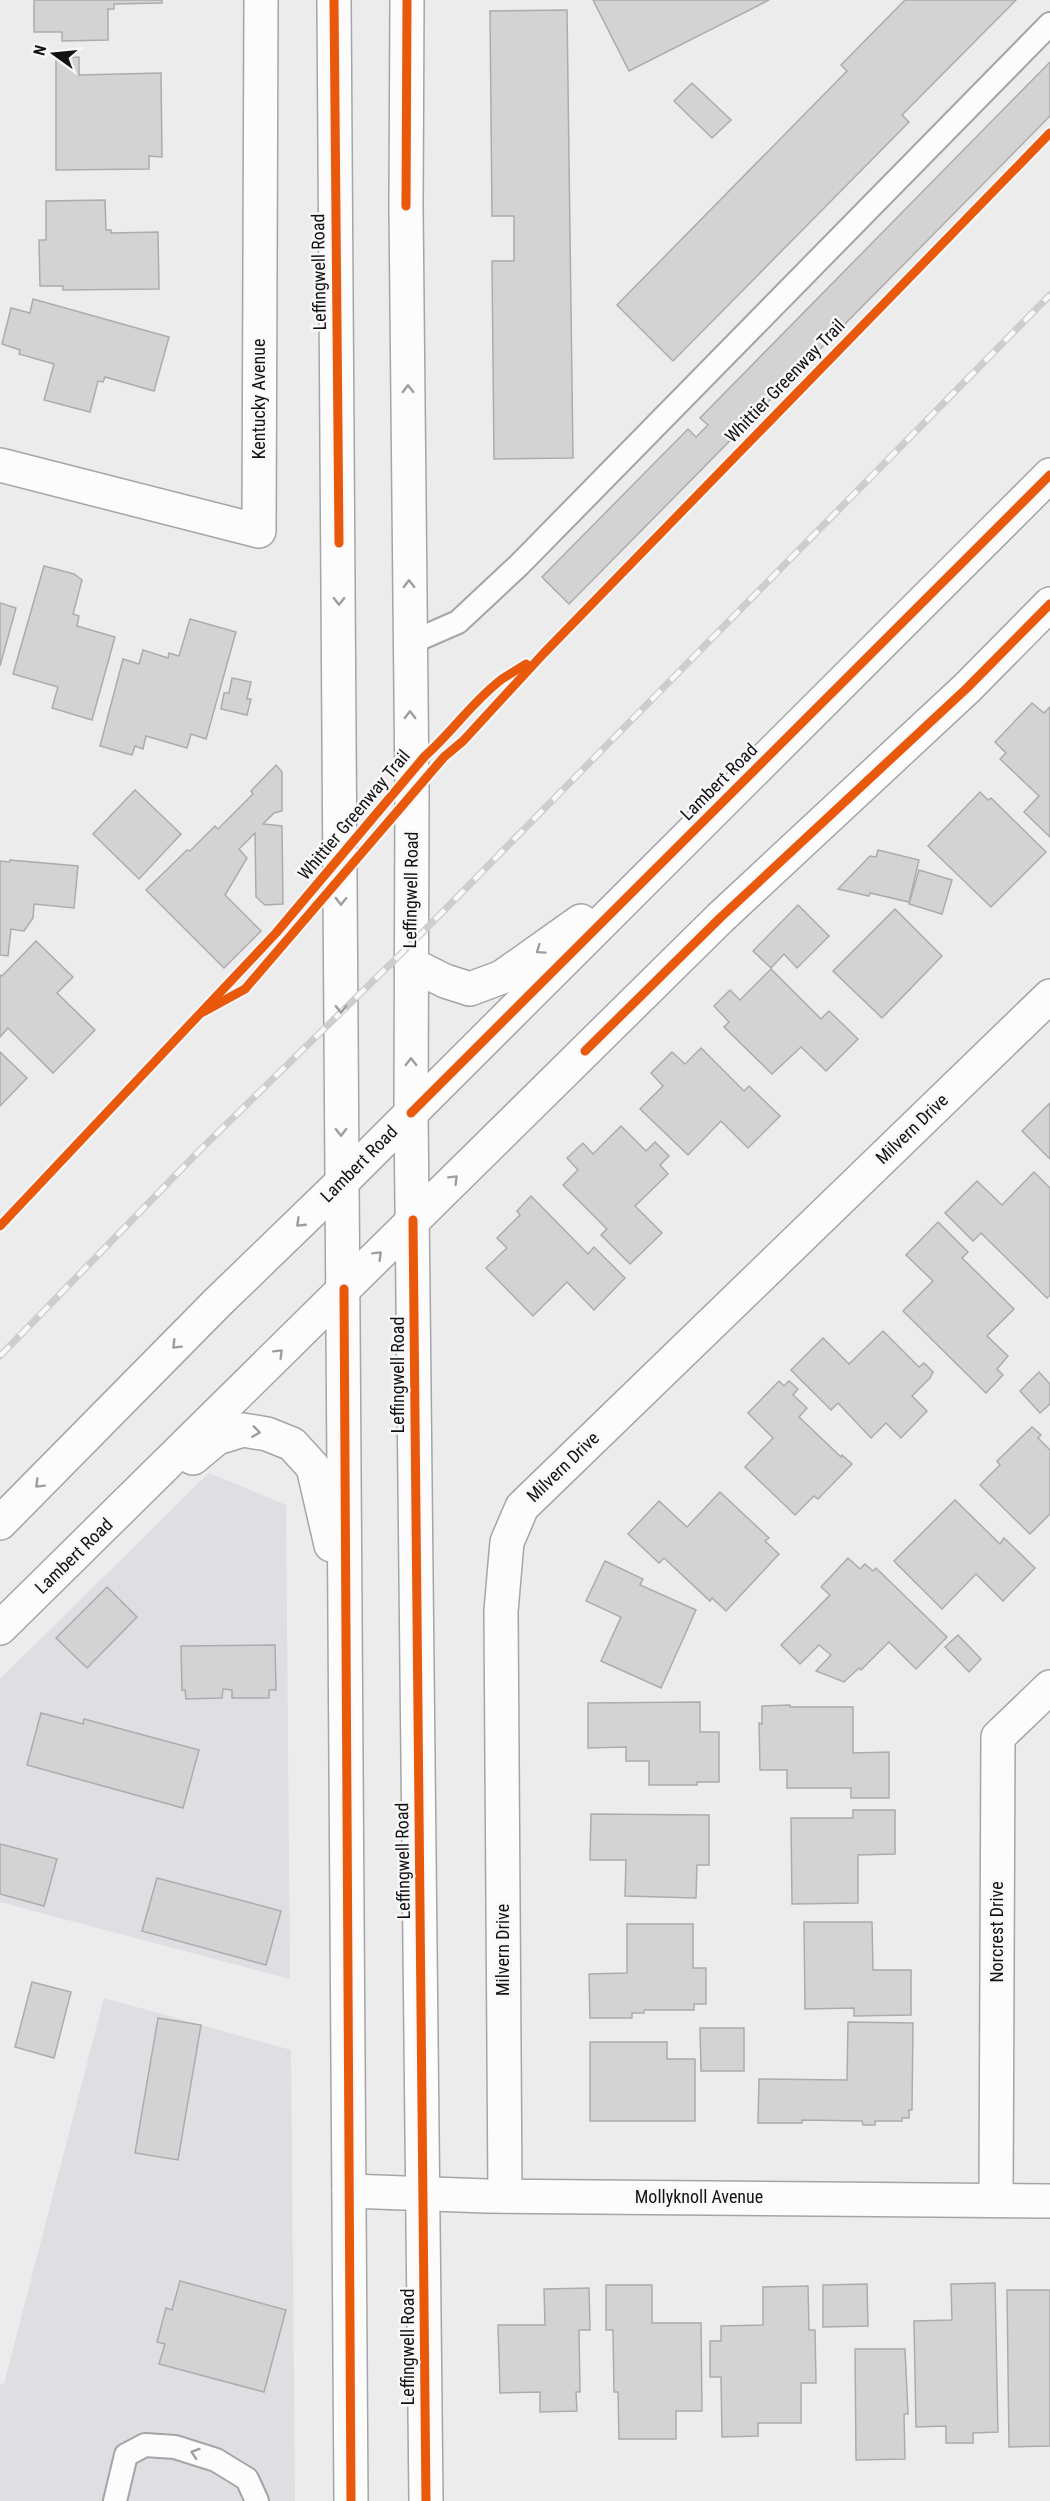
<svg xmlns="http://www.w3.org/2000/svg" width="1050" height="2501" font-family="'Roboto Condensed',sans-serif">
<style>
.built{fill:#dedee3}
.building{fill:#d3d3d3;stroke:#adacac;stroke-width:1.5}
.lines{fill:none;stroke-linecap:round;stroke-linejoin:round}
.lane-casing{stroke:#a5a5a6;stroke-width:26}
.street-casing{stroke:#a5a5a6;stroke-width:36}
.secondary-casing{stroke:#a5a5a6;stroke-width:36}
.lane{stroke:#fcfcfc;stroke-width:22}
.street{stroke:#fcfcfc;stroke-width:33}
.secondary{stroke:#fcfcfc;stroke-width:33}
.rail-casing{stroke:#cdcdce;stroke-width:7}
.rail{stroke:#f8f8fb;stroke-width:4.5;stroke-dasharray:14;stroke-linecap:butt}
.cycleway-casing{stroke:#f8f8fb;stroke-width:13}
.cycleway{stroke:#e8590c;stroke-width:9}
.oneway{stroke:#9e9e9f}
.labels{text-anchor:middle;stroke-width:5;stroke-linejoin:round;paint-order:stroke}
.street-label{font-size:18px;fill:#121213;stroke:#f8f8fb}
</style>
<rect width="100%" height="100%" fill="#ececed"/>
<!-- built -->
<g class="built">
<polygon points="209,1473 286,1505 290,1979 0,1902 0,1679"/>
<polygon points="104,1998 291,2050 295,2501 0,2501 0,2384 4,2384"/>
</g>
<!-- building -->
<g class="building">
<polygon points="34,0 162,0 162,3 114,4 114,9 108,9 108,40 62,41 62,32 34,32"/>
<polygon points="593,0 769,0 629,71"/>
<polygon points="905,0 1016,0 902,115 909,122 673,361 617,305 847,71 841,65"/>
<polygon points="567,10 573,458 494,459 492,261 514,261 514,216 492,216 490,11"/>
<polygon points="79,57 79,75 161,73 162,157 149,156 149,169 56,170 56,58"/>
<polygon points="1050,62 1050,116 569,604 542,577 688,429 696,437 708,425 700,418"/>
<polygon points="692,83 731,120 712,138 674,101"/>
<polygon points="105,200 106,230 111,230 111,233 158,232 159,289 63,290 63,286 40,286 39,240 46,240 46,201"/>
<polygon points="33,299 169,337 154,391 105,377 103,382 98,381 90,412 44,400 54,364 19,354 20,350 2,344 11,308 30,313"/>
<polygon points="44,566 74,574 82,580 73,614 79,616 77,626 115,637 92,720 52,708 58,687 13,674"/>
<polygon points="0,603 16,608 0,666"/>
<polygon points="190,619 236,632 206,739 191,734 187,748 146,736 143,749 135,746 132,755 100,746 123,659 139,664 143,650 168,658 169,653 179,656"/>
<polygon points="232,678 251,682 247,699 251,699 247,715 221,709 224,693 229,693"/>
<polygon points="1032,703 1044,713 1050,707 1050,837 1024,812 1039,796 1000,759 1006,753 995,742"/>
<polygon points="276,765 282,772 282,811 274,813 263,824 282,826 283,904 265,905 256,897 255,833 239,849 247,858 225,895 261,931 224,968 146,890 187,850 190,851 215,826 218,829 253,794 251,791"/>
<polygon points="135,790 181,834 139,879 93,834"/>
<polygon points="980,792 988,800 991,798 1046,852 991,907 928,846"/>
<polygon points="878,850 919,860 909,902 870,893 869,896 838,889 870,856 876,857"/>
<polygon points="10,860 78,866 74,908 34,904 33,918 24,931 11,929 8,956 0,955 0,861 9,862"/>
<polygon points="919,870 952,880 942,914 909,904"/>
<polygon points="798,905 829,936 797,968 784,954 771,968 753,951"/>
<polygon points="895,909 942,956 882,1018 833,971"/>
<polygon points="36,941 73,977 57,993 95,1030 53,1073 8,1028 0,1037 0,975 2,976"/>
<polygon points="771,969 821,1019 829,1011 858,1039 826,1071 801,1047 772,1074 724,1027 729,1022 714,1006 730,990 740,1000"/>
<polygon points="701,1048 744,1091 749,1086 780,1116 748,1148 721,1121 688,1155 640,1109 663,1086 651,1073 672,1052 685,1064"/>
<polygon points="0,1052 27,1078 0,1106"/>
<polygon points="1050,1103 1050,1159 1022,1131"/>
<polygon points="621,1126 646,1151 655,1142 669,1156 660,1165 668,1174 635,1206 662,1233 630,1264 601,1235 607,1229 563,1185 578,1170 567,1158 583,1143 593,1154"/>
<polygon points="1034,1172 1050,1188 1050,1295 1047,1298 981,1233 973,1241 945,1213 977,1181 1002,1205"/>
<polygon points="531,1196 588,1254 594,1247 625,1278 594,1310 567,1282 533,1316 486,1268 507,1248 497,1238 520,1215 517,1211"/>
<polygon points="938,1222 968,1252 962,1258 1014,1309 987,1336 1008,1356 997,1369 1003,1375 986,1393 903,1311 933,1281 906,1255"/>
<polygon points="883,1331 919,1367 924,1363 933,1372 930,1378 912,1396 927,1411 901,1438 886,1423 871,1438 838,1403 831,1410 791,1370 823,1338 849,1364"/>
<polygon points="1039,1372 1050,1384 1050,1404 1040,1413 1020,1391"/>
<polygon points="779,1381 784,1386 789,1381 798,1389 793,1395 807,1408 799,1417 841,1457 842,1455 852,1464 818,1499 814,1496 795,1515 745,1467 773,1438 748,1413"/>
<polygon points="1032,1427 1041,1435 1038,1438 1050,1450 1050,1514 1030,1534 980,1485 1000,1465 997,1461"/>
<polygon points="720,1492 769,1538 765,1541 779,1554 726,1611 712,1598 710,1601 664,1558 659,1563 628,1534 659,1501 687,1527"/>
<polygon points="955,1500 1000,1544 1004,1538 1035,1568 1003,1601 976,1574 942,1609 894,1561"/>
<polygon points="848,1558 860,1569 865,1564 873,1571 876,1568 947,1637 916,1669 889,1642 861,1670 859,1668 844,1682 816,1671 831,1655 819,1645 800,1664 781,1645 830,1595 821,1587"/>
<polygon points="605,1561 643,1579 640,1585 696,1610 661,1688 601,1661 621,1617 586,1601"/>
<polygon points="107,1587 137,1617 87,1668 56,1638"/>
<polygon points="958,1635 981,1659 969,1672 945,1647"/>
<polygon points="275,1645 276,1690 269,1690 269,1698 232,1698 232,1690 223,1689 222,1698 186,1699 185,1690 182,1690 181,1646"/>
<polygon points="700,1702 700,1732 719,1732 719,1782 697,1782 697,1785 649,1785 649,1761 626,1761 626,1747 588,1748 588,1703"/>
<polygon points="790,1705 790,1707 853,1707 853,1753 889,1752 889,1798 851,1798 851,1788 787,1788 787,1770 760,1770 759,1723 762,1724 762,1706"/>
<polygon points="41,1713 83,1724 84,1719 199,1750 183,1808 27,1765"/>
<polygon points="853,1810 895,1810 895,1854 858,1855 858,1903 792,1904 791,1818 853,1818"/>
<polygon points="591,1814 709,1815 709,1865 697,1865 696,1898 625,1896 626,1860 590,1860"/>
<polygon points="0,1844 57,1859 44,1906 0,1894"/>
<polygon points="157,1878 281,1911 266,1965 142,1931"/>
<polygon points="804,1922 872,1922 873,1970 911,1970 911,2015 854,2016 854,2008 805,2009"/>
<polygon points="627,1924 693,1924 693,1968 706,1968 706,2004 694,2004 694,2010 644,2010 644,2013 632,2013 632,2018 590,2018 589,1974 627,1973"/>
<polygon points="32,1982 71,1992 54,2058 15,2047"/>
<polygon points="158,2018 201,2025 178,2160 135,2153"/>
<polygon points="848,2022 913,2023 912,2110 909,2110 909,2118 902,2118 902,2121 875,2121 875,2125 863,2125 862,2121 802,2120 802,2123 758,2123 759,2079 847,2080"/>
<polygon points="700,2028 744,2028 744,2071 701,2071"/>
<polygon points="590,2042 667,2042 667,2059 695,2059 695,2121 590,2121"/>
<polygon points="180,2281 286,2310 264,2392 159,2364 165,2344 157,2342 166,2308 172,2310"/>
<polygon points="995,2283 998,2432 973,2433 973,2443 946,2443 946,2426 916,2427 914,2321 952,2320 951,2284"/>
<polygon points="867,2284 868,2326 823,2327 823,2285"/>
<polygon points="606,2285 652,2285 652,2323 701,2323 702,2411 676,2411 676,2439 619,2439 618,2392 614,2392 613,2330 606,2330"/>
<polygon points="808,2286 809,2330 815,2330 816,2383 801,2383 801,2423 758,2423 758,2436 722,2437 721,2377 710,2377 710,2341 721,2341 721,2326 763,2325 763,2287"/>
<polygon points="589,2288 590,2330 579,2330 580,2392 576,2392 577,2411 540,2412 540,2392 500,2393 498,2325 545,2325 544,2289"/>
<polygon points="1007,2290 1050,2290 1050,2446 1009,2447"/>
<polygon points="855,2349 905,2349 908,2414 904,2414 905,2459 856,2460"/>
</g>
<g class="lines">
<defs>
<g id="lane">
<polyline points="410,643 458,622 519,565 1050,24"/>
<polyline points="115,2501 126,2455 145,2445 175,2447 216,2460 247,2479 257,2501"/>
</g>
<g id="street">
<polyline points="0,465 259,531 261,0"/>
<polyline points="349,2191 487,2196 1050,2201"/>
<polyline points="505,2196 501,1611 507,1542 522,1507 1050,996"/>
<polyline points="996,2199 998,1737 1050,1687"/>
</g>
<g id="secondary">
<polyline points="334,0 351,2501"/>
<polyline points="407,0 406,206 412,793 411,1113 426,2501"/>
<polyline points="411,964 445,981 470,989 502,977 581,921"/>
<polyline points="193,1458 217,1438 243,1430 267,1434 292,1444 313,1467 331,1545"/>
<polyline points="0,1523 217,1303 342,1182 1050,475"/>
<polyline points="0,1628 720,918 967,688 1050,604"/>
</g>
</defs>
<!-- lane casing -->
<use href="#lane" class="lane-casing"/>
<!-- street casing -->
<use href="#street" class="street-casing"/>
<!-- secondary casing -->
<use href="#secondary" class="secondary-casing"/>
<!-- lane -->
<use href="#lane" class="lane"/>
<!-- street -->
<use href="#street" class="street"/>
<!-- secondary -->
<use href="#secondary" class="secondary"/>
<defs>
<polyline id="rail" points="0,1356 200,1150 411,944 1050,295"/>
</defs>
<!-- rail casing -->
<use href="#rail" class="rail-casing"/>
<!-- rail -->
<use href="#rail" class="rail"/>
<defs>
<g id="cycleway">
<polyline points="334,0 339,543"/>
<polyline points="406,206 407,0"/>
<polyline points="203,1012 245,989 444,757 463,741 544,653 1050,133"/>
<polyline points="585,1051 720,918 967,688 1050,604"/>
<polyline points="411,1113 1050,475"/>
<polyline points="413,1220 426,2501"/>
<path d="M0,1226L276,933L425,756C452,732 473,701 502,679C510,674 518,669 526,664"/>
<polyline points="344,1289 351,2501"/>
</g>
</defs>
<!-- cycleway casing -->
<use href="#cycleway" class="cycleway-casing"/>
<!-- cycleway -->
<use href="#cycleway" class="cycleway"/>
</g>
<!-- one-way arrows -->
<defs><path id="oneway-chevron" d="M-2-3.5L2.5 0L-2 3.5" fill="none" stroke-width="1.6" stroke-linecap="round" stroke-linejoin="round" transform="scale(1.5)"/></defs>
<g class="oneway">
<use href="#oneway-chevron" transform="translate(408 389) rotate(-91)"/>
<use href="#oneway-chevron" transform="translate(409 584) rotate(-91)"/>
<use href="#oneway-chevron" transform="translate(339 601) rotate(90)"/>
<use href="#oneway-chevron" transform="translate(410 715) rotate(-90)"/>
<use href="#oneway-chevron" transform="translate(341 901) rotate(91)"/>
<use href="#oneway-chevron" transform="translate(540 950) rotate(145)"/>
<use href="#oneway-chevron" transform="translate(341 1009) rotate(90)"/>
<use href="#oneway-chevron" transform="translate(411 1062) rotate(-90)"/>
<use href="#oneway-chevron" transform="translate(341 1132) rotate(89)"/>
<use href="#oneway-chevron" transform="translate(454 1179) rotate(-45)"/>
<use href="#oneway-chevron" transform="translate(300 1223) rotate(136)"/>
<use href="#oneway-chevron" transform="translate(378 1255) rotate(-45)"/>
<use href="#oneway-chevron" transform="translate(176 1345) rotate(135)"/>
<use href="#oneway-chevron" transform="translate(279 1353) rotate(-45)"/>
<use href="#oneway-chevron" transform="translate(256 1432) rotate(8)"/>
<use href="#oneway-chevron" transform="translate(39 1484) rotate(135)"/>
<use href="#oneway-chevron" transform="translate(195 2453) rotate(-162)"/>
</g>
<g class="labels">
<!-- street labels -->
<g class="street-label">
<text transform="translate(319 272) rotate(-91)" y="6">Leffingwell Road</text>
<text transform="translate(785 381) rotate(-46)" y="6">Whittier Greenway Trail</text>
<text transform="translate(259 399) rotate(-90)" y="6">Kentucky Avenue</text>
<text transform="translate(719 782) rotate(-45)" y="6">Lambert Road</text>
<text transform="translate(354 815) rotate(-50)" y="6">Whittier Greenway Trail</text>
<text transform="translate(411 890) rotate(-89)" y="6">Leffingwell Road</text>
<text transform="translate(912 1129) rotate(-44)" y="6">Milvern Drive</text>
<text transform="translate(359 1164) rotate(-45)" y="6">Lambert Road</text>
<text transform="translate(398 1375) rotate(-90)" y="6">Leffingwell Road</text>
<text transform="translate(563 1467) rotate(-44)" y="6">Milvern Drive</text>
<text transform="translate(74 1556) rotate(-44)" y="6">Lambert Road</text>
<text transform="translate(403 1861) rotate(-91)" y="6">Leffingwell Road</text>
<text transform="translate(997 1932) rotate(-90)" y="6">Norcrest Drive</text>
<text transform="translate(503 1950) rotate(-90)" y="6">Milvern Drive</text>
<text x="699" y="2203">Mollyknoll Avenue</text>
<text transform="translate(408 2347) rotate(-90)" y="6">Leffingwell Road</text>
</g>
</g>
<!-- north arrow -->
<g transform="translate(54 54) rotate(285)" stroke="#f8f8fb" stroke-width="4.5" paint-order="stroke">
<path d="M0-4.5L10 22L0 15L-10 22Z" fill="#121213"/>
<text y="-9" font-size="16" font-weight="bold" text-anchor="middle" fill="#121213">N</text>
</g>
</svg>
